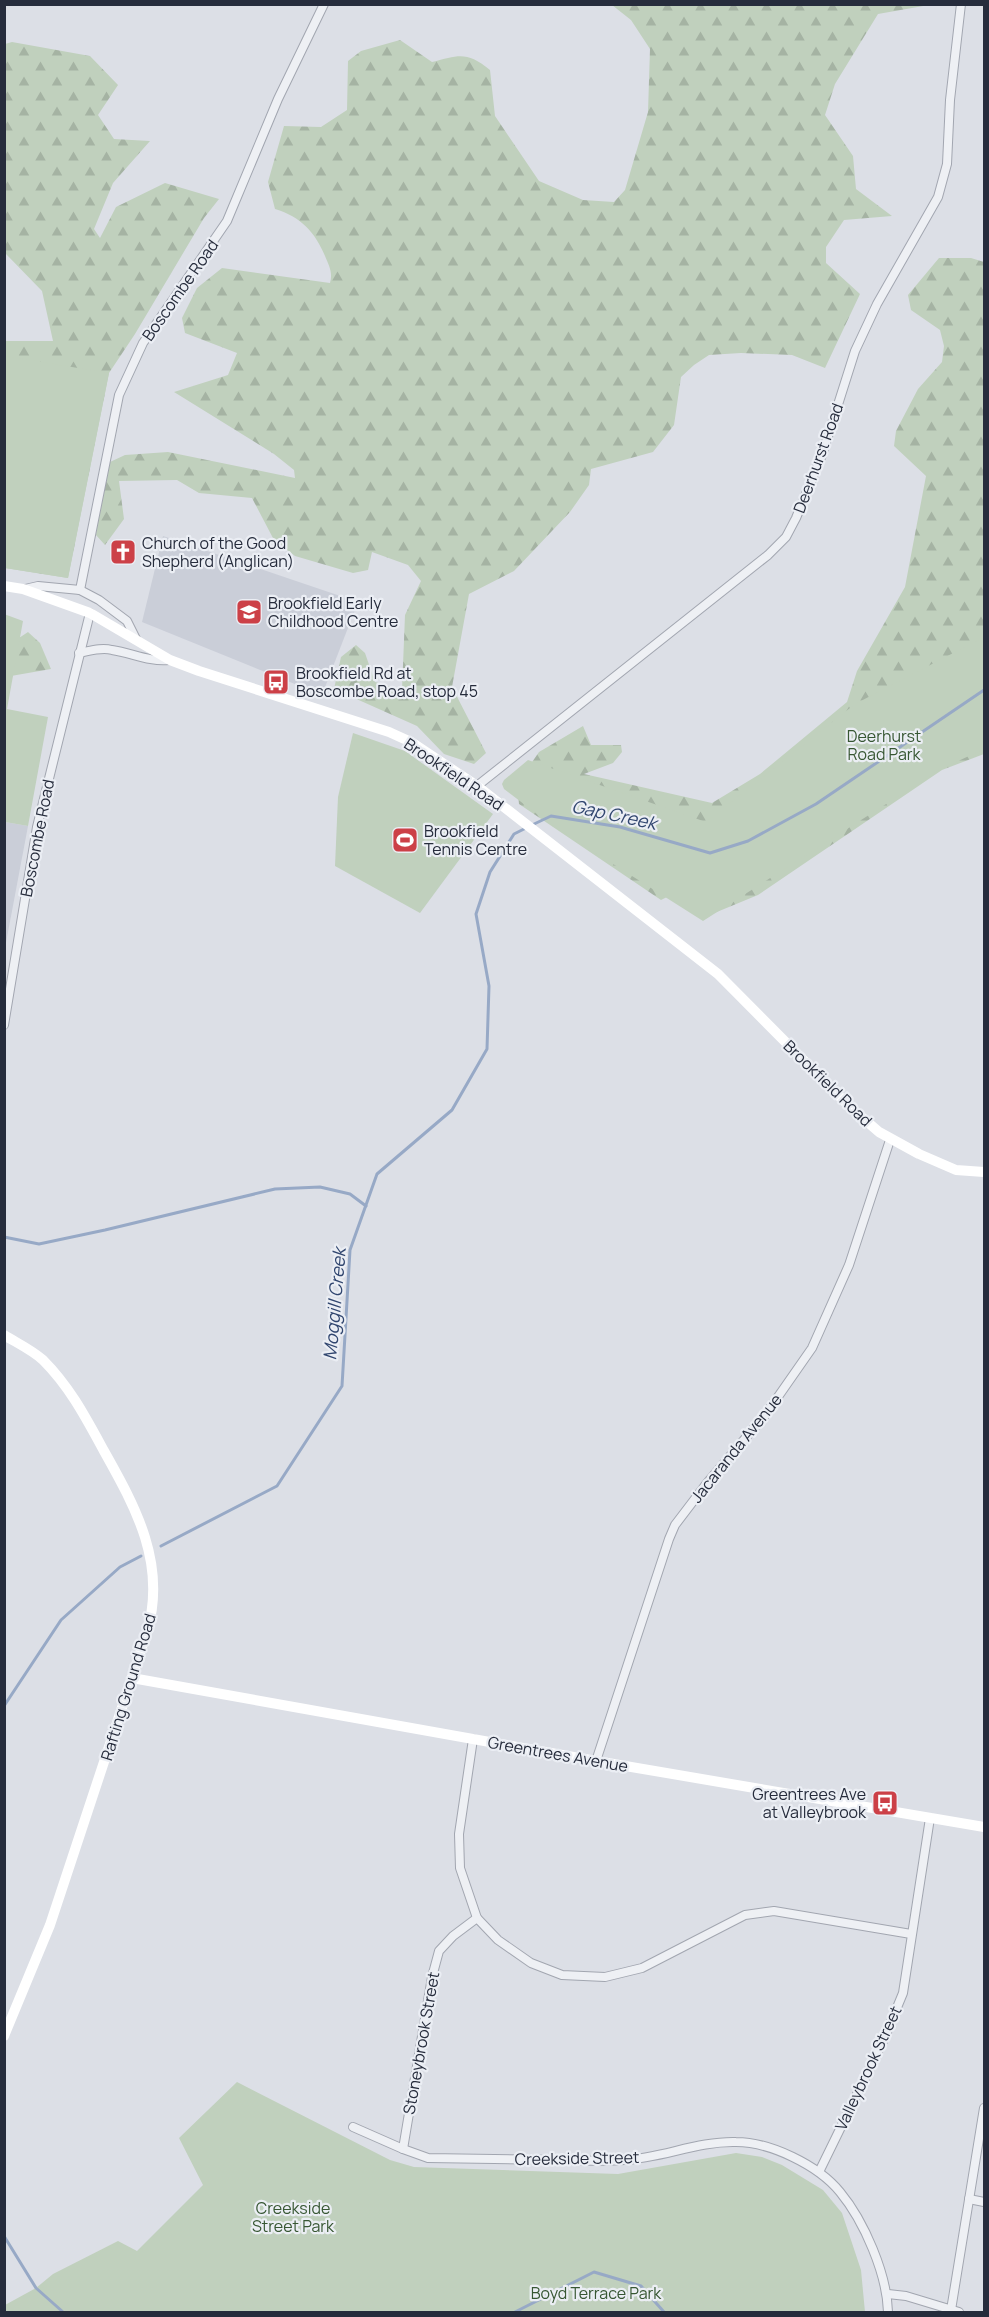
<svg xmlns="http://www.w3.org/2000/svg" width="989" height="2317" font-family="Manrope,sans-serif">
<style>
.built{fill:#caced8}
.forest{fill:url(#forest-firs)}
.park{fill:#c0d0bd}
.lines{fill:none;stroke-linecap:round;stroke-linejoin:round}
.stream{stroke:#97a9c6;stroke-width:3}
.street-casing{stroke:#a2a6b0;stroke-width:10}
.street{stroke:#eef0f4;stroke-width:8}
.secondary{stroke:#fff;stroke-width:10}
.labels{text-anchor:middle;stroke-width:4.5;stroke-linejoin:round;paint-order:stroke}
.street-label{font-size:16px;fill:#262c3c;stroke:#ebeef4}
.poi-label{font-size:16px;fill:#262c3c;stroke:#ebeef4;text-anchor:start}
.park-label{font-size:16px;fill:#375733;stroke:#ebeef4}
.water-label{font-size:18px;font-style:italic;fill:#31466f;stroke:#ebeef4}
</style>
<defs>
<pattern id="forest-firs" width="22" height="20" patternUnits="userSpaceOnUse" patternTransform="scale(1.5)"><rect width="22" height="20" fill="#c0d0bd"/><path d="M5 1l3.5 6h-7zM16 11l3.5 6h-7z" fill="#a5b3a3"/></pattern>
</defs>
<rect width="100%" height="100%" fill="#dcdfe6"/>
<!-- built -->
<g class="built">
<polygon points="163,536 358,602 322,695 142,622"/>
<polygon points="5,822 28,826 5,948"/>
</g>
<!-- forest -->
<g class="forest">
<path d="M612,5H929L878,14L835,84L825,115L853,156L856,189L892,216L844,220L826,247V263L860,294L825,368L792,355L741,353L709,355L694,365L681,377L674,425L653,452L591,469L589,485L570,512L514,571L469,594L452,687L486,753L474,764L444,754L417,726L334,689L341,657L356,645L365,653L375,682L402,690L405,615L421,581L408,565L372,552L368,570L353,573L295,556L274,540L252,498L199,493L177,480L119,481L124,519L105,545L96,535L101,476L110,462L125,455L168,452L295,478L294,470L274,454L174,392L228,375L237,353L185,333L182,318L197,288L222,268L330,283C333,272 329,266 325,256C315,232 301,217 275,209L268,182L284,126L321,127L347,110L348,61L361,51L400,40L432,62C459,55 467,51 490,70L495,116L539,181L583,200L614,202L625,190L648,112L650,49L631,20Z"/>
<polygon points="12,42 90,56 118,85 98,115 114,139 150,141 113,183 94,229 100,238 116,207 165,183 219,199 204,218 135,334 109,373 68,578 5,568 5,341 53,341 42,291 6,254 5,255 5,44"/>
<polygon points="939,258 971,258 984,262 984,754 942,770 758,895 712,914 727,867 661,900 519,804 517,784 539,752 583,726 591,745 621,745 622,752 613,763 584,774 712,803 760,774 847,702 857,671 905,587 926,476 894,446 896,431 918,389 942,362 944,346 940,330 911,310 908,295"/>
<polygon points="28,632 40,643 51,669 11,676 16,640"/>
</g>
<!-- park -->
<g class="park">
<polygon points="4,356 109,373 68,578 5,568"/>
<polygon points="4,614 23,621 7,709 48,717 28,826 5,822"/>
<polygon points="984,637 984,749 941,769 703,921 550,824 504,789 502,784 504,780 528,760 706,822 855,704"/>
<polygon points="353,733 405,751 493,814 420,913 335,866 338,797"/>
<polygon points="237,2082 390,2160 414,2167 618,2174 736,2153 762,2157 782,2165 823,2190 842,2213 861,2270 865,2312 6,2312 5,2305 36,2288 53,2274 118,2241 137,2251 203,2185 179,2138"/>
</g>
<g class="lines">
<!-- stream -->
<g class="stream">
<polyline points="532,825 551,816 620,827 710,853 748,841 816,804 984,690"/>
<polyline points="4,1237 39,1244 105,1230 275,1189 320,1187 350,1194 366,1206"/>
<polyline points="161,1546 277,1486 342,1386 350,1250 377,1174 452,1110 487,1049 489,986 476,914 490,872 514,834 526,828"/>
<polyline points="4,1706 61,1620 120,1567 141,1556"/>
<polyline points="4,2236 36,2288 63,2312"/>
<polyline points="515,2312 594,2272 641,2286 664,2312"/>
</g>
<defs>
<g id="street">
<polyline points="25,589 38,586 80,590 99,600 127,621 136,639"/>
<polyline points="80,590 119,395 143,343 227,221 278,99 324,4"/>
<path d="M79,653C90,651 101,647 112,650C132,653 149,662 169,660"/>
<polyline points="477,786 768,555 786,537 796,518 822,455 855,351 877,304 938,197 947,164 950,100 961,4"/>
<polyline points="4,1025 37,827 90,613"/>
<polyline points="473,1739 459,1834 460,1868 477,1918 498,1940 531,1963 562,1975 605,1977 642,1968 745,1915 774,1911 911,1934"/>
<polyline points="596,1761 669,1539 675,1525 707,1483 766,1414 812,1348 849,1265 890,1140"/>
<path d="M353,2127L403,2149L428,2158C472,2159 516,2159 560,2160C581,2160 603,2162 624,2160C662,2158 698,2141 736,2142C770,2142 818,2165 840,2192C864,2221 887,2274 888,2312"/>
<polyline points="403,2149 432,1977 439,1951 453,1936 477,1918"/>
<polyline points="819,2172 884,2039 903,1993 930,1818"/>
<polyline points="969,2199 984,2202"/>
<polyline points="888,2294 906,2296 959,2312"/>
<polyline points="951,2310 984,2108"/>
</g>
</defs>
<!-- street casing -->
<use href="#street" class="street-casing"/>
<!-- street -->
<use href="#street" class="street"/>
<!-- secondary -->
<g class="secondary">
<polyline points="4,586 23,589 90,613 170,660 199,671 389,732 411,742 477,786 718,974 849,1106 879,1132 919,1154 956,1170 984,1172"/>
<path d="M4,1335C17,1343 32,1350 43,1360C70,1387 86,1418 104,1451C136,1508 167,1564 147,1632L50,1925L4,2036"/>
<polyline points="132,1678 596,1761 984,1827"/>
</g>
</g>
<!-- icons -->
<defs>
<symbol id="church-square" viewBox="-11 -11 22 22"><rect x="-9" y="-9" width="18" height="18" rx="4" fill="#cc4047" stroke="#ebeef4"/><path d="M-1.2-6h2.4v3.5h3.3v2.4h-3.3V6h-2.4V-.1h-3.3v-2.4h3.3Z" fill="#fff"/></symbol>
<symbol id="school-square" viewBox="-11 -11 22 22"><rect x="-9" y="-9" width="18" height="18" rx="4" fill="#cc4047" stroke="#ebeef4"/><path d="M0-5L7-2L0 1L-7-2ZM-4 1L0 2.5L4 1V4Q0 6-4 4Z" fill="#fff"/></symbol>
<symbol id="bus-square" viewBox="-11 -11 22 22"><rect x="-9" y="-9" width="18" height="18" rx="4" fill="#cc4047" stroke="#ebeef4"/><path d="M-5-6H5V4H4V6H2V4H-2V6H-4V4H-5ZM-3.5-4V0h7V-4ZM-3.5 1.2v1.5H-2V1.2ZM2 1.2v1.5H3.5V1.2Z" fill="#fff"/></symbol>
<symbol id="stadium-square" viewBox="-11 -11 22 22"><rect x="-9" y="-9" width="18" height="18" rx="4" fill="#cc4047" stroke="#ebeef4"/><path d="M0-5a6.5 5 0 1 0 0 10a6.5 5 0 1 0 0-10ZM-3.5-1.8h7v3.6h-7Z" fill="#fff"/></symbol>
</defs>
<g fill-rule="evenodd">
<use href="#church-square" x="108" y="537" width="30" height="30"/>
<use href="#school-square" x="234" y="597" width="30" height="30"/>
<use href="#bus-square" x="261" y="667" width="30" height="30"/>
<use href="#stadium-square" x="390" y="825" width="30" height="30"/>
<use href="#bus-square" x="870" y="1788" width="30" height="30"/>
</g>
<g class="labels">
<!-- street labels -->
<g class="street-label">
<text transform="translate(180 290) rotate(-55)" y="6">Boscombe Road</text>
<text transform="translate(818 458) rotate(-70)" y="6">Deerhurst Road</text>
<text transform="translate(454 774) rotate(34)" y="6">Brookfield Road</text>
<text transform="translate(37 838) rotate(-79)" y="6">Boscombe Road</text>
<text transform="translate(828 1083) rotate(44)" y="6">Brookfield Road</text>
<text transform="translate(736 1448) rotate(-51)" y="6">Jacaranda Avenue</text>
<text transform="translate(128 1687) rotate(-73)" y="6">Rafting Ground Road</text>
<text transform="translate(558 1754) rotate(10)" y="6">Greentrees Avenue</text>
<text transform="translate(421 2043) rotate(-80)" y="6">Stoneybrook Street</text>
<text transform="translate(868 2068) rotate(-65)" y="6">Valleybrook Street</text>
<text transform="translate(577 2158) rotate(-1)" y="6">Creekside Street</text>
</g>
<!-- poi labels -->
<g class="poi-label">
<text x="142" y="549">Church of the Good<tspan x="142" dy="18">Shepherd (Anglican)</tspan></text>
<text x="268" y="609">Brookfield Early<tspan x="268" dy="18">Childhood Centre</tspan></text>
<text x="296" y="679">Brookfield Rd at<tspan x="296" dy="18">Boscombe Road, stop 45</tspan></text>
<text x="424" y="837">Brookfield<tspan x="424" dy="18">Tennis Centre</tspan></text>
<text x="866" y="1800" text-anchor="end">Greentrees Ave<tspan x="866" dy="18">at Valleybrook</tspan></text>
</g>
<!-- park labels -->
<g class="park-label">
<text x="884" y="742">Deerhurst<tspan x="884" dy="18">Road Park</tspan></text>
<text x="293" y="2214">Creekside<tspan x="293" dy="18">Street Park</tspan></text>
<text x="596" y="2299">Boyd Terrace Park</text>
</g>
<!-- water labels -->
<g class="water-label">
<text transform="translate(614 815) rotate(12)" y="6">Gap Creek</text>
<text transform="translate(335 1304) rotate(-85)" y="6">Moggill Creek</text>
</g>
</g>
<!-- border -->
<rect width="989" height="2317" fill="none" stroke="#262c3c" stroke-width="12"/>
</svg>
